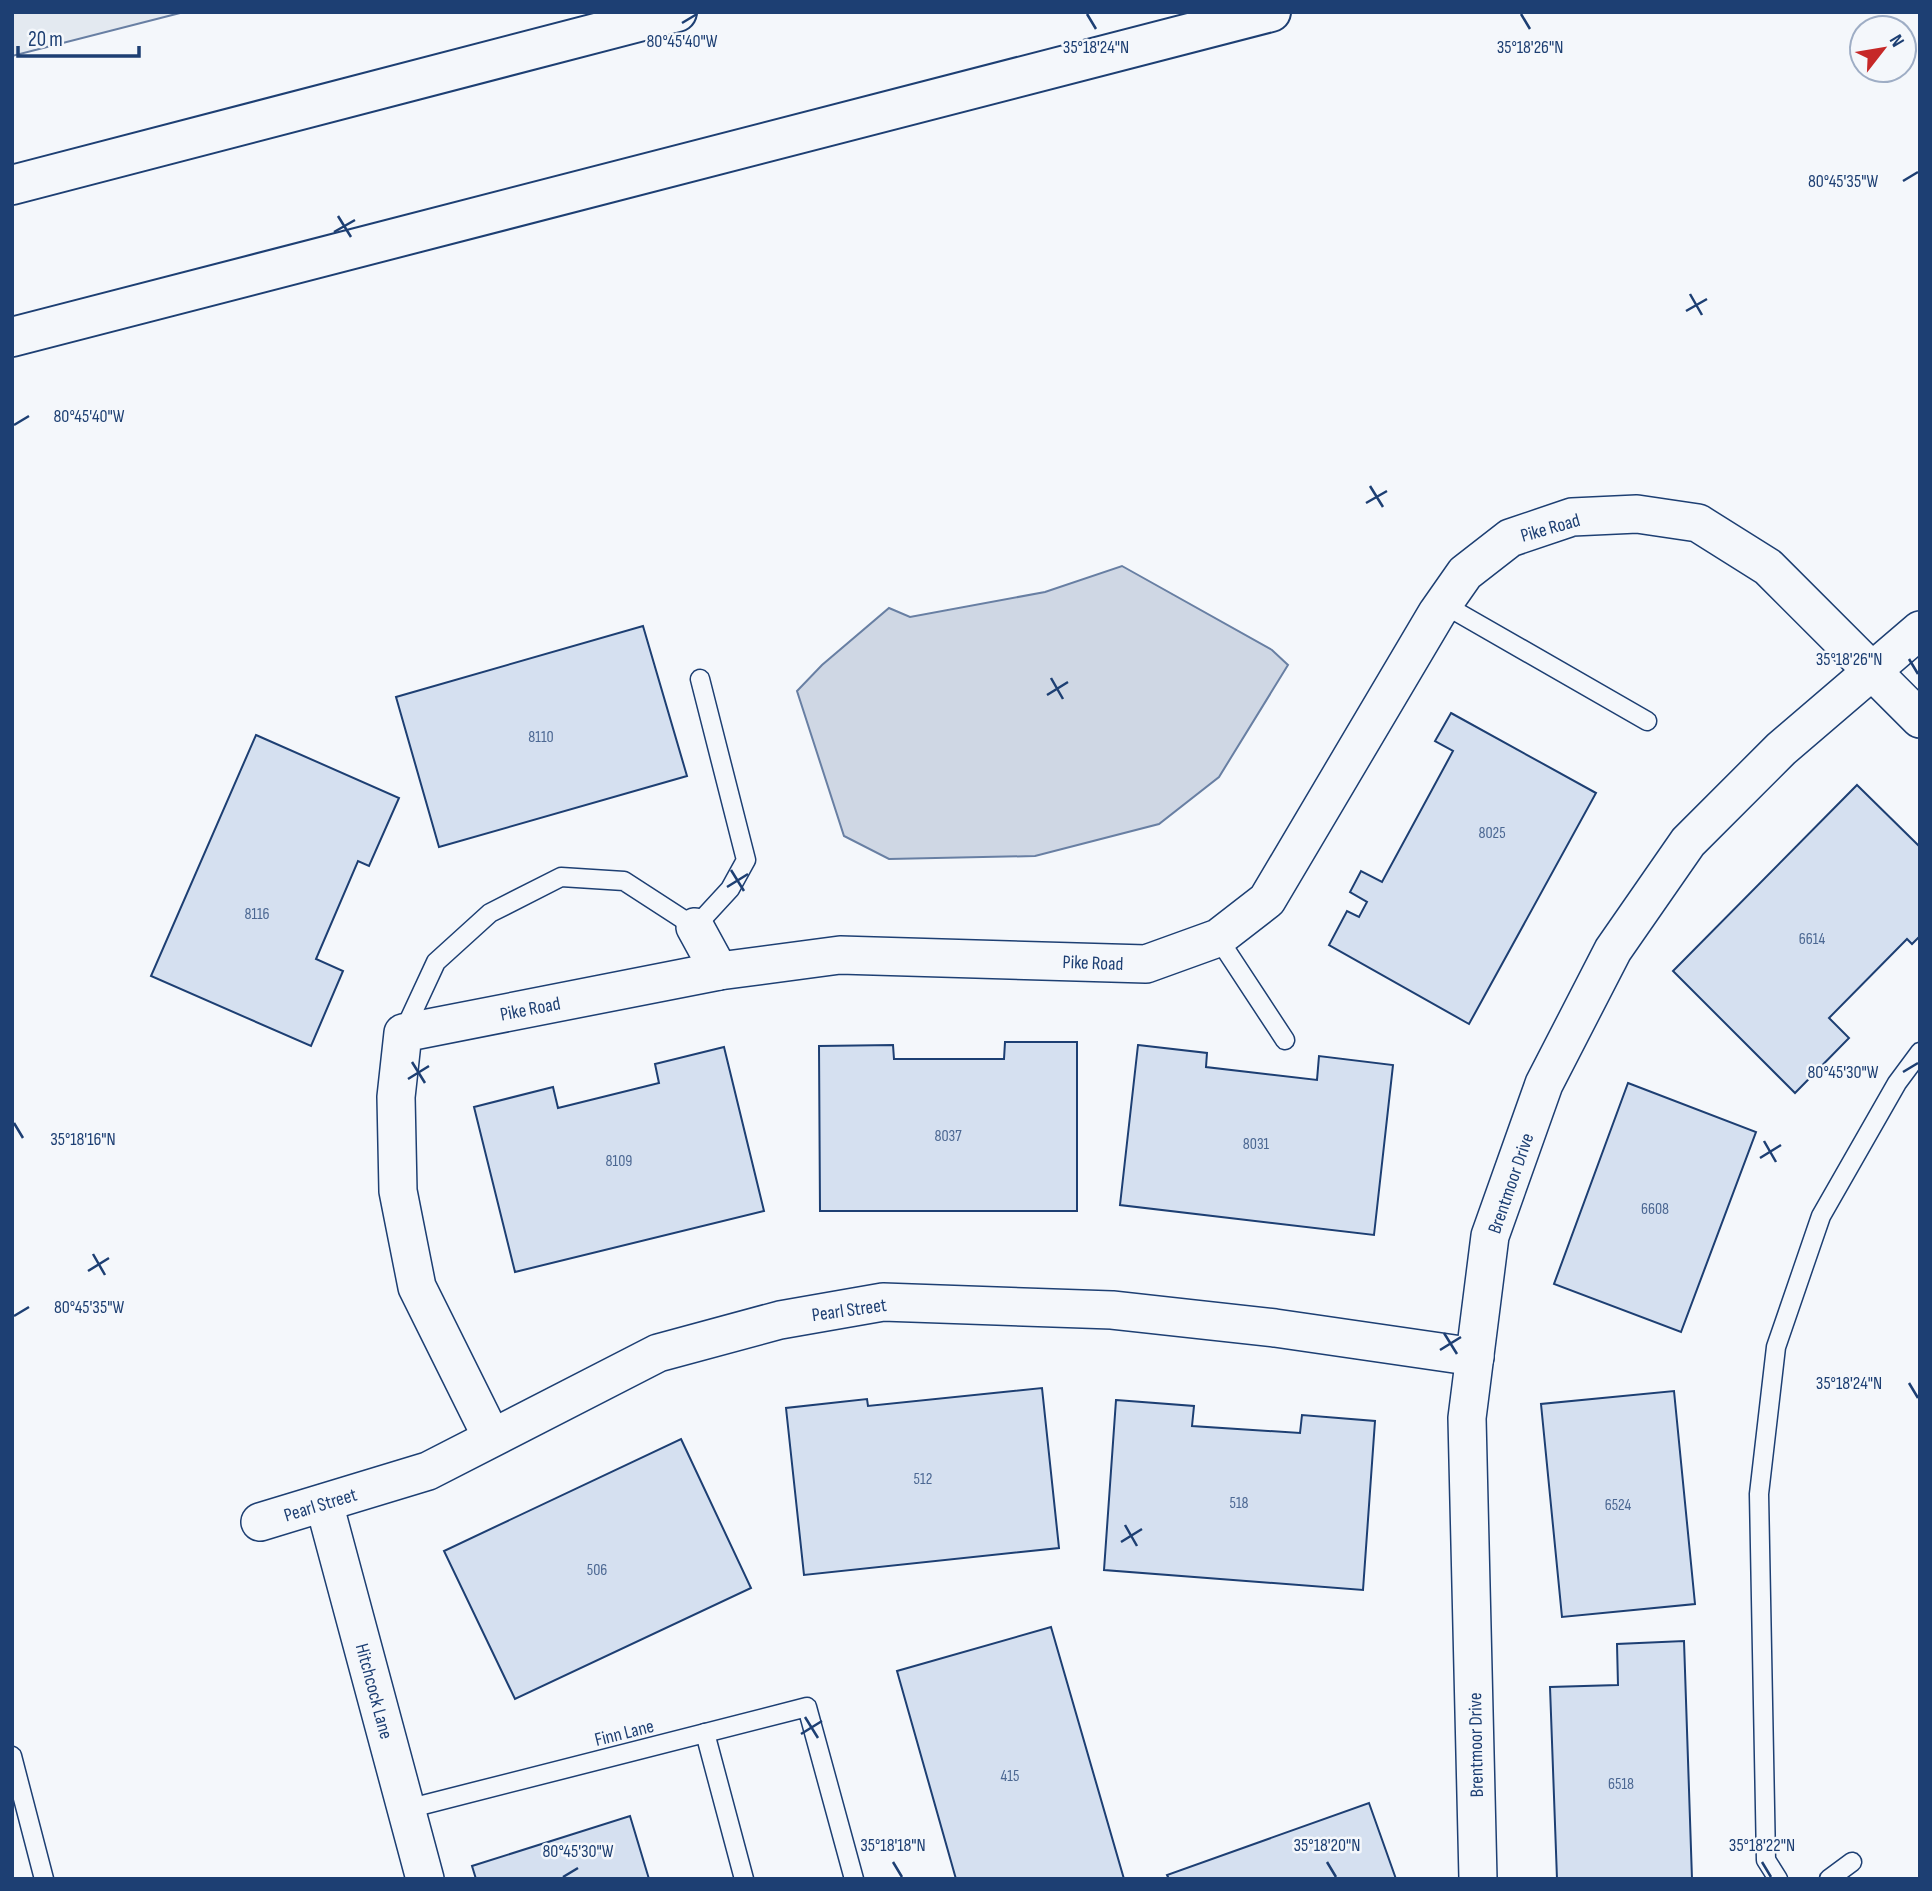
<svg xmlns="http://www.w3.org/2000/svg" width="1932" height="1891" font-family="'Sofia Sans Condensed',sans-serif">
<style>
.green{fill:#e3e9f0;stroke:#687fa3;stroke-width:2}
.water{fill:#cfd7e4;stroke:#687fa3;stroke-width:2}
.building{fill:#d5e0f0;stroke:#1d3f73;stroke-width:2}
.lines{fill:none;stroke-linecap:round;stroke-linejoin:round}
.lane-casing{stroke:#1d3f73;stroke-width:21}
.street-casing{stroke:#1d3f73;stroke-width:40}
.highway-casing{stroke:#1d3f73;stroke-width:42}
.lane{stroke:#f4f7fb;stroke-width:18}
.street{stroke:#f4f7fb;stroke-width:37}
.highway{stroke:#f4f7fb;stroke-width:38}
.ticks{fill:none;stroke:#1d3f73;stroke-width:2.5}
.labels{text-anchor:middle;stroke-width:5;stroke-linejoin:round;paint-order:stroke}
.number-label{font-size:16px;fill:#4b6792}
.street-label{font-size:19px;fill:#1d3f73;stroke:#f4f7fb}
.ticks-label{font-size:18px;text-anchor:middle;fill:#1d3f73;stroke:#f4f7fb;stroke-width:5;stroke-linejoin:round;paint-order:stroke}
</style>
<rect width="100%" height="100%" fill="#f4f7fb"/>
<!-- green -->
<polygon class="green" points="12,12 184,12 12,56"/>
<!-- water -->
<polygon class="water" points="1122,566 1272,650 1288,665 1219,777 1159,824 1035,856 889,859 844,836 797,691 822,665 889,608 910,617 1045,592"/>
<!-- building -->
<g class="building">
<polygon points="643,626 687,776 439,847 396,697"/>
<polygon points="1451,713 1596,793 1469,1024 1329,945 1347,911 1359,917 1367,902 1350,892 1361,871 1382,882 1453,751 1435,741"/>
<polygon points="256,735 399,798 369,866 358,861 316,959 343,971 311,1046 151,976"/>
<polygon points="1857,785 1920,847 1920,936 1912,944 1907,939 1829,1018 1849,1038 1795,1093 1673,971"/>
<polygon points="1005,1042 1077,1042 1077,1211 820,1211 819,1046 893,1045 894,1059 1004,1059"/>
<polygon points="1138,1045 1207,1053 1206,1067 1317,1080 1319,1056 1393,1065 1374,1235 1120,1205"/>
<polygon points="724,1047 764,1211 515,1272 474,1107 553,1087 558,1108 659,1083 655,1064"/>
<polygon points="1628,1083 1756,1132 1681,1332 1554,1284"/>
<polygon points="1042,1388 1059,1548 804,1575 786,1408 867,1399 868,1406"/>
<polygon points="1674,1391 1695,1604 1562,1617 1541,1404"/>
<polygon points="1116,1400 1194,1406 1192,1426 1300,1433 1302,1415 1375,1421 1363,1590 1104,1570"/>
<polygon points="681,1439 751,1588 515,1699 444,1551"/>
<polygon points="1051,1627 1124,1879 956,1879 897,1671"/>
<polygon points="1684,1641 1692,1879 1557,1879 1550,1687 1618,1685 1617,1644"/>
<polygon points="1369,1803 1396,1879 1169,1879 1167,1875"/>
<polygon points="630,1816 649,1879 476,1879 472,1866"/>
</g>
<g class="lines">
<defs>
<g id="lane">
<polyline points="1443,604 1647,721"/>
<polyline points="1218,938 1285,1040"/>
<polyline points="403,1033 436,962 490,913 561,877 624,881 695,927 730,889 746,860 700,679"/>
<polyline points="705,1733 744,1879"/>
<polyline points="12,1756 44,1879"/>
<polyline points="407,1809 807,1707 854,1879"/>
<polyline points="1778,1879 1766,1860 1759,1494 1776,1347 1821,1216 1897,1083 1920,1052"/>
<polyline points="1829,1879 1852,1862"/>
</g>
<g id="street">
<polyline points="695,927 719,971"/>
<polyline points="491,1436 417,1287 398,1191 396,1097 403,1033 719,971 840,955 1146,964 1218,938 1267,900 1437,613 1465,573 1510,538 1572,517 1637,514 1698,523 1768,567 1920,719"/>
<polyline points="324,1503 425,1879"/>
<polyline points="260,1522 428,1471 658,1353 780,1320 883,1302 1112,1310 1275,1328 1475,1357"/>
<polyline points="1478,1879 1467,1418 1490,1236 1544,1084 1613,950 1688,842 1781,749 1920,630"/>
</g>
<g id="highway">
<polyline points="12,185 677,12"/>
<polyline points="12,337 1271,12"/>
</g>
</defs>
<!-- lane casing -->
<use href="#lane" class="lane-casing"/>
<!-- street casing -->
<use href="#street" class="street-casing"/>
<!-- highway casing -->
<use href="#highway" class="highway-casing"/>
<!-- lane -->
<use href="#lane" class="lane"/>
<!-- street -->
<use href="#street" class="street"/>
<!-- highway -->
<use href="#highway" class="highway"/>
</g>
<!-- ticks -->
<path class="ticks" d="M1087,14L1096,29M1521,14L1530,29M682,23L697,14M1903,181L1918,172M338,216L351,237M334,232L355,220M1690,294L1702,315M1686,311L1707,299M14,425L29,416M1370,486L1383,507M1366,503L1387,491M1909,659L1918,674M1051,678L1063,699M1047,695L1068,682M731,870L744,891M727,887L748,874M412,1062L425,1083M1903,1072L1918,1063M408,1079L429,1066M14,1123L23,1138M1764,1141L1776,1162M1760,1158L1781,1145M93,1254L105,1275M88,1271L109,1258M14,1316L29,1307M1444,1333L1457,1354M1440,1350L1461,1337M1909,1383L1918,1398M1125,1525L1137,1546M1121,1542L1142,1529M805,1717L818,1738M801,1734L822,1721M893,1862L902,1877M1327,1862L1336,1877M1762,1862L1771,1877M563,1877L578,1868"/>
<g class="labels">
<!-- number labels -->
<g class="number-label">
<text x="541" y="742">8110</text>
<text x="1492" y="838">8025</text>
<text x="257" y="919">8116</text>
<text x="1812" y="944">6614</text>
<text x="948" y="1141">8037</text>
<text x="1256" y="1149">8031</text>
<text x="619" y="1166">8109</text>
<text x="1655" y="1214">6608</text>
<text x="923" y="1484">512</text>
<text x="1239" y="1508">518</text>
<text x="1618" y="1510">6524</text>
<text x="597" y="1575">506</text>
<text x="1010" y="1781">415</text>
<text x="1621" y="1789">6518</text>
</g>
<!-- street labels -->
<g class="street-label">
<text transform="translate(1550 527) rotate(-16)" y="7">Pike Road</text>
<text transform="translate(1093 962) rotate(2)" y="7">Pike Road</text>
<text transform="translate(530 1008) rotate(-11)" y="7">Pike Road</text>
<text transform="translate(1510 1183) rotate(-71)" y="7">Brentmoor Drive</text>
<text transform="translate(849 1309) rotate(-8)" y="7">Pearl Street</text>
<text transform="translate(320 1504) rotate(-17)" y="7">Pearl Street</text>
<text transform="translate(375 1691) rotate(75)" y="7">Hitchcock Lane</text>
<text transform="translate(624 1732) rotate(-14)" y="7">Finn Lane</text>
<text transform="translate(1475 1745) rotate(-91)" y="7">Brentmoor Drive</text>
</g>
</g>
<g class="ticks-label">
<text x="682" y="47">80°45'40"W</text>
<text x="1096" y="53">35°18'24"N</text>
<text x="1530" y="53">35°18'26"N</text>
<text x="1843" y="187">80°45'35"W</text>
<text x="89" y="422">80°45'40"W</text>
<text x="1849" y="665">35°18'26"N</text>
<text x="1843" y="1078">80°45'30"W</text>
<text x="83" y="1145">35°18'16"N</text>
<text x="89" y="1313">80°45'35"W</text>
<text x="1849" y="1389">35°18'24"N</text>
<text x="893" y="1851">35°18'18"N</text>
<text x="1327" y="1851">35°18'20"N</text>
<text x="1762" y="1851">35°18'22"N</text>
<text x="578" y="1857">80°45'30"W</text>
</g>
<!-- border -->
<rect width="1932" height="1891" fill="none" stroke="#1d3f73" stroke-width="28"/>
<!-- north arrow -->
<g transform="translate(1883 49) rotate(59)"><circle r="33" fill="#f4f7fb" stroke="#9eadc5" stroke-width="2"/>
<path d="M0-5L12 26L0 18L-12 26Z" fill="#c62828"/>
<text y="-10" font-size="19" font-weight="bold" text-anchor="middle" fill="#1d3f73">N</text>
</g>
<!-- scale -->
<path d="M18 46v10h121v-10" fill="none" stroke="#1d3f73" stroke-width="3.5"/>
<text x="28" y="46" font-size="21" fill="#1d3f73" stroke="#f4f7fb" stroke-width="5" paint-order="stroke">20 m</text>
</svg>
